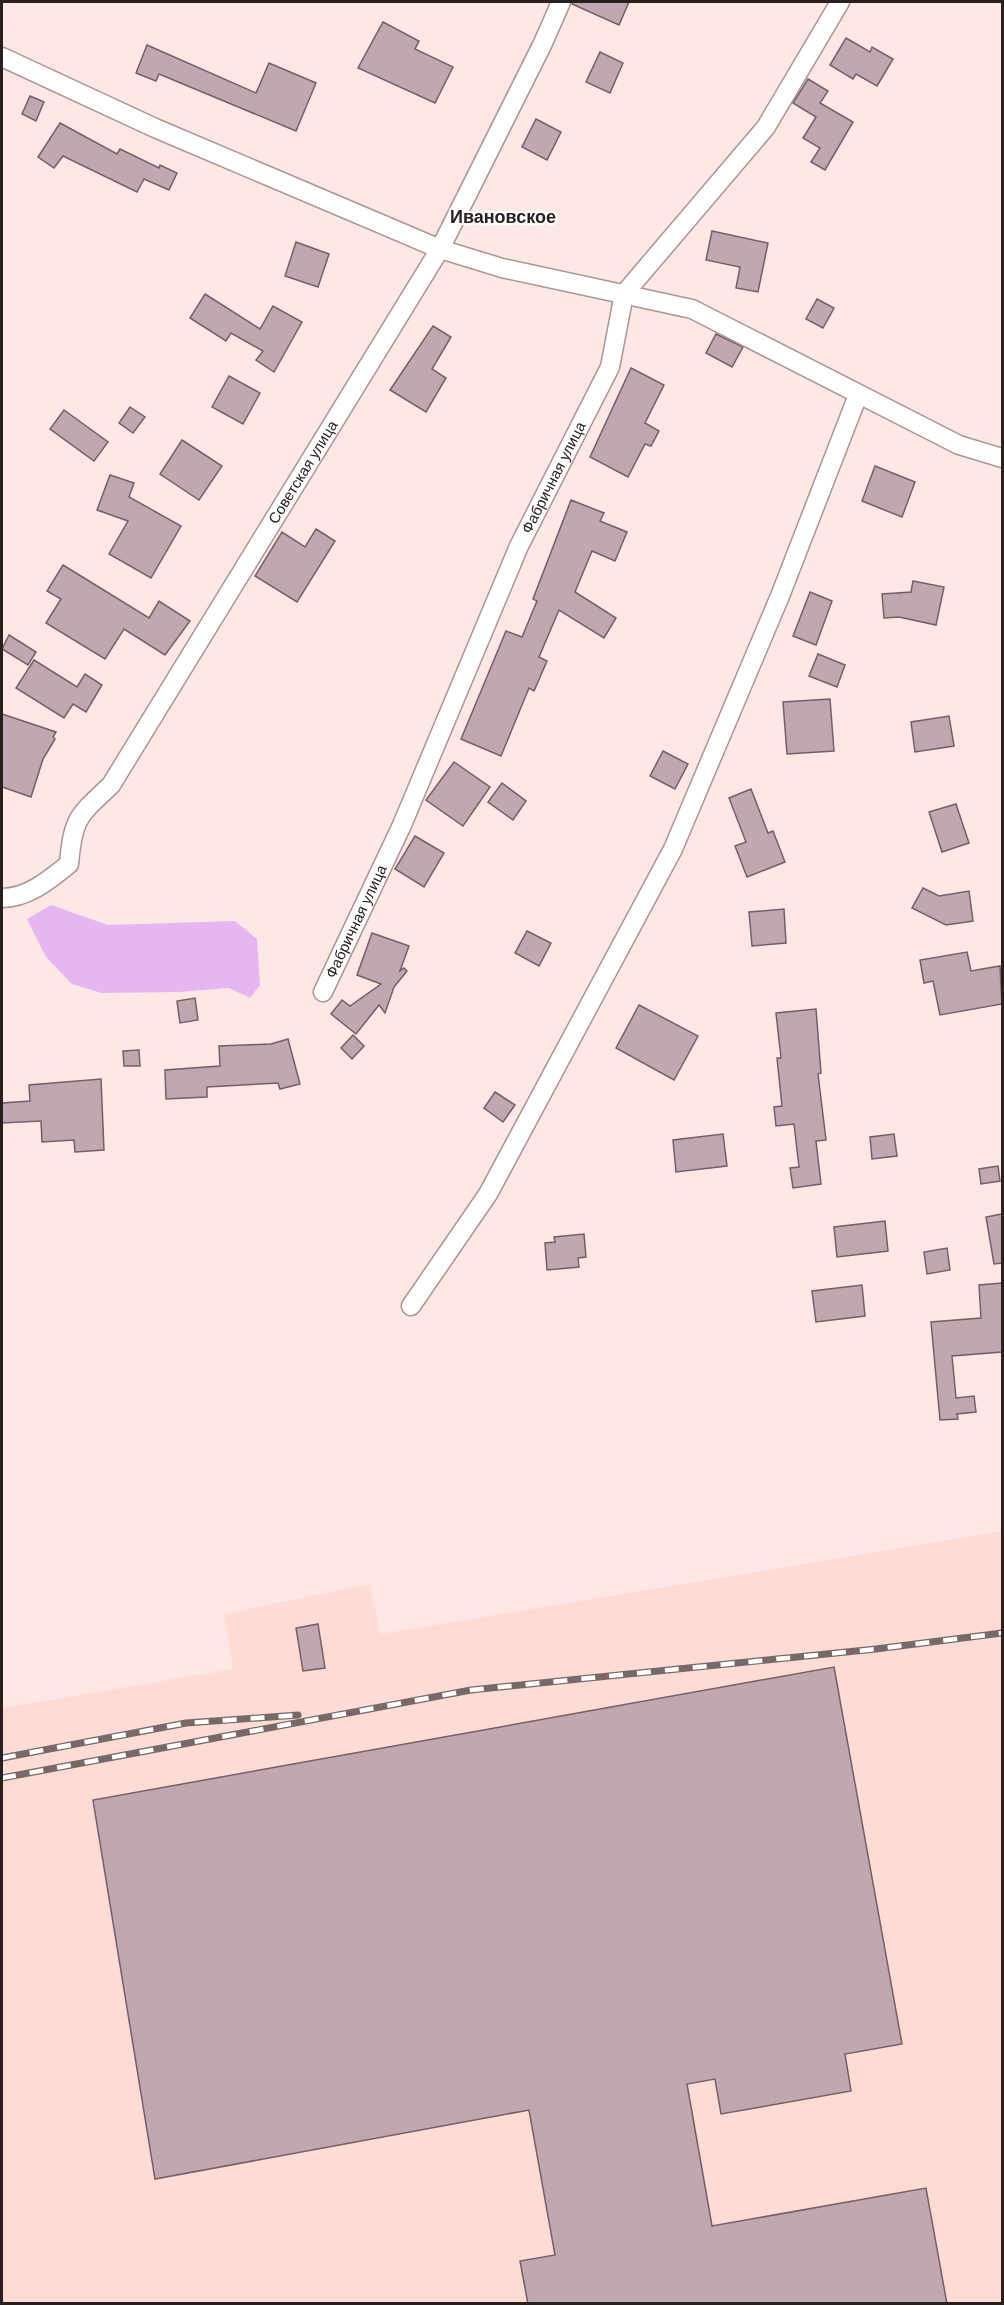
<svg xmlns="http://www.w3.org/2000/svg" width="1004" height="2305" font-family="'DM Sans',sans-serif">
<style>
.built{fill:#fedbd5}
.water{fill:#e5b6f2}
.building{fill:#c0a8b1;stroke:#745f67;stroke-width:1.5}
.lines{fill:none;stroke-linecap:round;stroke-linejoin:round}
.minor-casing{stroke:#ac9490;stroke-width:21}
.minor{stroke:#fff;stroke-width:18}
.rail-casing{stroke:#776967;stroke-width:7}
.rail{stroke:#fff;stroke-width:4.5;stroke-dasharray:14;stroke-linecap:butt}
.labels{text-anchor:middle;stroke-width:4.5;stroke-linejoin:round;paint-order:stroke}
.street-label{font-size:15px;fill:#29201e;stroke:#fff}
.quarter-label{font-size:18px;font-weight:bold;fill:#29201e;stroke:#fff}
</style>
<rect width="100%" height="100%" fill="#fee8e5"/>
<!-- built -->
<polygon class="built" points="1002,1531 1002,2303 2,2304 2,1708 233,1669 224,1614 370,1584 380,1634"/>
<!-- water -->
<polygon class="water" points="51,905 108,925 235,921 257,939 260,985 250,998 229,988 179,992 101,993 72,984 46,957 27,919"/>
<!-- building -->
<g class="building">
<polygon points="572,2 629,2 619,25 572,4"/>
<polygon points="383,22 419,41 415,49 453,67 435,103 358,68"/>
<polygon points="846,38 870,52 872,47 893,59 877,86 856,74 853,79 830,65"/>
<polygon points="147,45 256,93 269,63 316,83 296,131 159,74 156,81 136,73"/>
<polygon points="600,52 623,63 610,93 586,82"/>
<polygon points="808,79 828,91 820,103 853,122 825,170 811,162 820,148 803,138 816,117 793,103"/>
<polygon points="30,96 44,102 36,121 22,114"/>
<polygon points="536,119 561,132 547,160 522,147"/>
<polygon points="60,123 117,154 120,149 159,168 160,165 177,173 169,190 144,179 137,192 63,156 54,168 38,157"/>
<polygon points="712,231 768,243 758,292 736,288 740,267 706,260"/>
<polygon points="296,242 329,254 318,287 285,276"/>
<polygon points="205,294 260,329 273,306 302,322 274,372 256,360 263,351 231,333 226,341 190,318"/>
<polygon points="817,299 834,308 823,328 806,319"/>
<polygon points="433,326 451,337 432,369 446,378 426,412 390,390"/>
<polygon points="716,334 743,347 732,367 706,353"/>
<polygon points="631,368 664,385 645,423 659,431 651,446 645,444 628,477 590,457"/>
<polygon points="229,376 260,393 243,424 212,407"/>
<polygon points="130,407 145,417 133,433 119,423"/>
<polygon points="64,410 108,442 94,461 50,429"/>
<polygon points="182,440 222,466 199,500 160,474"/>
<polygon points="875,466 915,482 902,517 862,501"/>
<polygon points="110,475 134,483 129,497 181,526 151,578 109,554 128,521 97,510"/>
<polygon points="571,500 604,513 600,521 627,532 615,561 592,551 575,592 616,618 604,638 559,610 539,657 547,661 534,691 529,688 501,756 461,739 506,631 522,637 537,601 533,599"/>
<polygon points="316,529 335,541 297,602 255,576 282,532 305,547"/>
<polygon points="63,565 149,618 159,601 190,621 165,655 124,629 105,659 46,623 61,599 47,591"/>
<polygon points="913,581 944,587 936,625 899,617 884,618 882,594 911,592"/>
<polygon points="810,592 832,601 816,645 793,636"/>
<polygon points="9,635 36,652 28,665 2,649"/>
<polygon points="818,654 845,665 837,687 809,676"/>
<polygon points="34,660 77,687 85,674 102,685 86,712 73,704 64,718 16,688"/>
<polygon points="830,699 834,751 787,754 783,702"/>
<polygon points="2,714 56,732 53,737 55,739 43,759 31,797 2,787"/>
<polygon points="949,716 954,746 915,752 911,722"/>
<polygon points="663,751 688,764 675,789 650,776"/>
<polygon points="454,762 490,787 463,826 426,800"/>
<polygon points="502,783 526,801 513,820 488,802"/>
<polygon points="751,789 768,833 773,831 785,862 747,877 735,846 746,842 729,798"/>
<polygon points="956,804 969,843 942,852 929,812"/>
<polygon points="415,836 444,853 424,887 395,869"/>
<polygon points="923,888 939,896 969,891 973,921 946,925 912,908"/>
<polygon points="784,909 786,943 752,946 749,912"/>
<polygon points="527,931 551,943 539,966 515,953"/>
<polygon points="372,933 409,946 400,971 404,968 407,971 394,987 385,1013 379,1005 356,1034 331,1014 342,1000 350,1006 381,984 357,975"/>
<polygon points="967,952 971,971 1000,966 1002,1004 940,1015 933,981 924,983 920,960"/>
<polygon points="195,998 198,1020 180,1023 177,1001"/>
<polygon points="639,1005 698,1036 674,1080 616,1048"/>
<polygon points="816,1009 821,1073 818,1074 826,1140 816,1141 821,1184 793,1188 790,1168 799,1167 794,1124 776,1126 774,1107 782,1106 777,1058 781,1058 776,1013"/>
<polygon points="353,1035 364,1046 352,1059 341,1048"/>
<polygon points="288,1039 300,1084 280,1089 278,1083 207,1087 207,1097 166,1099 165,1070 220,1066 219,1046 271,1044"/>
<polygon points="139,1050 140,1066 124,1066 123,1051"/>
<polygon points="101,1079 104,1150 75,1152 74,1140 42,1142 41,1121 2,1123 2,1103 30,1101 29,1085"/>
<polygon points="495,1092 515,1105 503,1122 484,1108"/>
<polygon points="723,1134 727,1166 676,1172 673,1140"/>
<polygon points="894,1134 897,1156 872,1159 870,1137"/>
<polygon points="998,1166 1000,1181 981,1184 979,1169"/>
<polygon points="1002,1214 1002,1263 994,1264 986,1217"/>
<polygon points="885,1221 888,1251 837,1257 834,1227"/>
<polygon points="584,1234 586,1257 578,1258 579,1267 547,1270 545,1243 555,1242 554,1237"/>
<polygon points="947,1248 950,1270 927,1274 924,1252"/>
<polygon points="1002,1283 1002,1352 952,1356 956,1398 974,1396 976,1412 957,1414 958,1419 940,1420 931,1322 981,1318 979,1285"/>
<polygon points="862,1285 865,1316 816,1322 812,1291"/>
<polygon points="318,1624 325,1668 303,1671 296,1628"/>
<polygon points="834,1667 902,2044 845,2054 851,2091 721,2114 715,2079 687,2084 712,2226 926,2188 947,2304 528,2304 520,2261 555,2255 529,2110 155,2179 93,1800"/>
</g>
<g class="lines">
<defs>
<g id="minor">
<polyline points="2,57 155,128 440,249 502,268 692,309 959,445 1002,458"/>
<path id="s1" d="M2,898C28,898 49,880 69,864C73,818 78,816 111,785L440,249L543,43L561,2"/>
<path id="s2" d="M323,992L402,825L519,546L610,367L624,294L766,127L840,2"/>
<polyline points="411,1306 488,1194 673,849 780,596 858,395"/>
</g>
</defs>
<!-- minor casing -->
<use href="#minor" class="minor-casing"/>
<!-- minor -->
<use href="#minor" class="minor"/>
<defs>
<g id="rail">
<polyline points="2,1758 186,1723 298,1715"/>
<polyline points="2,1778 471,1690 876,1649 1002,1633"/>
</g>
</defs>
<!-- rail casing -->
<use href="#rail" class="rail-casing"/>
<!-- rail -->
<use href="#rail" class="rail"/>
</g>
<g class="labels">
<!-- street labels -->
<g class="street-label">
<text dy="5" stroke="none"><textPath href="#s1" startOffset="537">Советская улица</textPath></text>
<text dy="5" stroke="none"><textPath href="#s2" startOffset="564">Фабричная улица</textPath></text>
<text dy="5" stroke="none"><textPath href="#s2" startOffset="78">Фабричная улица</textPath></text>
</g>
<!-- quarter labels -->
<g class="quarter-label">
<text x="503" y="223">Ивановское</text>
</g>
</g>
<!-- border -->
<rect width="1004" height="2305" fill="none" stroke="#29201e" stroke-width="6"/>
</svg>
